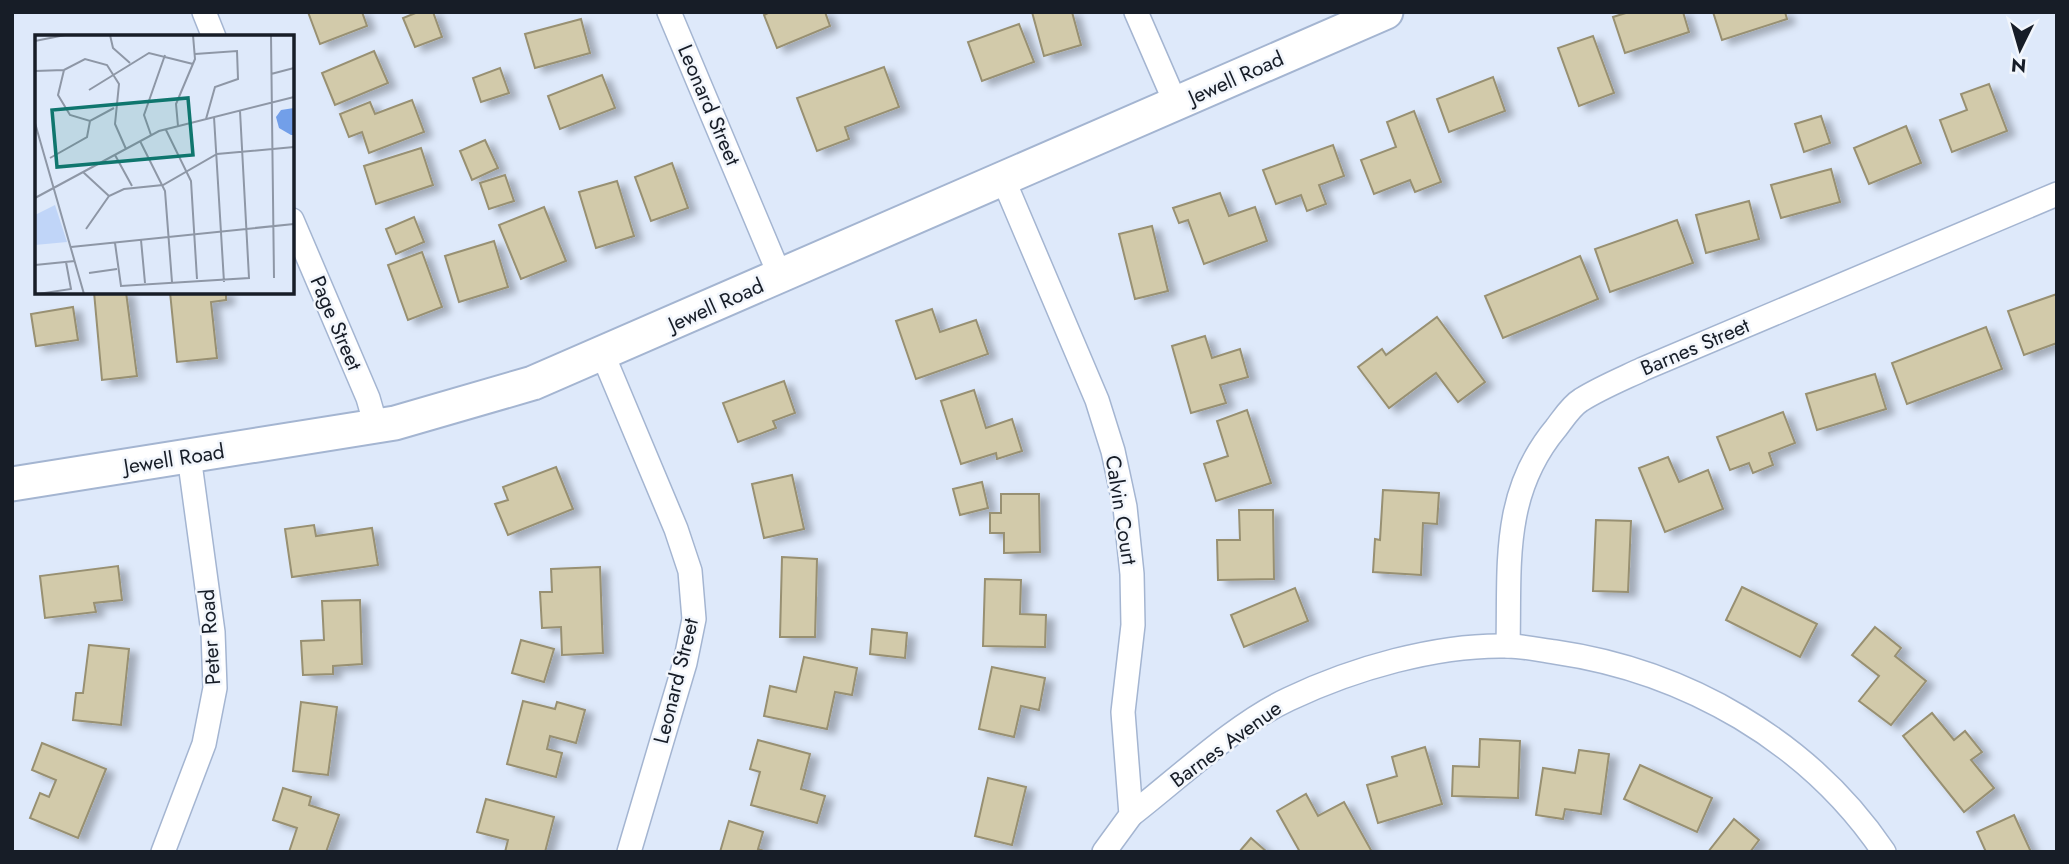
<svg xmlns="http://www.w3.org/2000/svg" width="2069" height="864" font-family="Jost,sans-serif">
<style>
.building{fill:#d2caaa;stroke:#989072;stroke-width:2;filter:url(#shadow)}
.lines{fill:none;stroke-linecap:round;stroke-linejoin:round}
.street-casing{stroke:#a4b5d1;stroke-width:26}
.secondary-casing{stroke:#a4b5d1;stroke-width:37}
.street{stroke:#fff;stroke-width:23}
.secondary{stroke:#fff;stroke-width:33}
.labels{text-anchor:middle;stroke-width:5;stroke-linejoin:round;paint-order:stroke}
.street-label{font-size:21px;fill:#171d27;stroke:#f2f6fc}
.inset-road{fill:none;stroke:#8e97a6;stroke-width:2}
.view{fill:#0f766e;fill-opacity:0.15;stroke:#0f766e;stroke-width:3.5}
.inset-edge{fill:none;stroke:#171d27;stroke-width:3.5}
</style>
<defs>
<filter id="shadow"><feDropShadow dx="8" dy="4.5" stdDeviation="3.5" flood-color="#0004"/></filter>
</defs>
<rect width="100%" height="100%" fill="#dee9fa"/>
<!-- building -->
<g class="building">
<polygon points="308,12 362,12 367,26 320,44"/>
<polygon points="418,12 433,12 442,37 415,47 403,18"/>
<polygon points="770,12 825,12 830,26 777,48 764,15"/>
<polygon points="1032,12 1072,12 1081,45 1044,56"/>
<polygon points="1629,12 1683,12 1689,32 1625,53 1613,17"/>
<polygon points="1713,12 1785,12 1787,19 1722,40"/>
<polygon points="581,19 590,53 535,68 525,34"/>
<polygon points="1019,24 1034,62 982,81 968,42"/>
<polygon points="1593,36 1614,93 1579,106 1558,48"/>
<polygon points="374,51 388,83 335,105 322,73"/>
<polygon points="884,67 899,107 845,127 849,139 817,151 797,98"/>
<polygon points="500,68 509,93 481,102 473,78"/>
<polygon points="602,75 615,108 560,129 548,96"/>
<polygon points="1493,77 1505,111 1449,132 1437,99"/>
<polygon points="1989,84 2007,131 1952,152 1940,120 1967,110 1961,94"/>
<polygon points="412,100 424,132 369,153 362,132 349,137 340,114 370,102 375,114"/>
<polygon points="1414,111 1441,182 1415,192 1410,180 1374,194 1361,160 1396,147 1387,122"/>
<polygon points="1821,116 1830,143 1804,152 1795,124"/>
<polygon points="1906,126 1921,163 1869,184 1854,148"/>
<polygon points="485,140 498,168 472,180 460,151"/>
<polygon points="1333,145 1344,176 1319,185 1326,204 1307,211 1301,195 1276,204 1263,170"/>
<polygon points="421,148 433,185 376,204 364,166"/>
<polygon points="672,163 688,208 651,221 635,177"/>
<polygon points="1831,169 1840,202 1781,218 1771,185"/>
<polygon points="505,175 514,201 489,209 480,183"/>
<polygon points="617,181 634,236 596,248 579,192"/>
<polygon points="1220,193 1229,216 1255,207 1267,241 1204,264 1188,220 1179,223 1173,208"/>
<polygon points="1749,201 1759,239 1706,253 1696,215"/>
<polygon points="544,207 566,261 521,279 499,225"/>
<polygon points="414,217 424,242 396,254 386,229"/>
<polygon points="1677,220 1693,263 1610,292 1595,249"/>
<polygon points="1152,226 1168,291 1135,299 1119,234"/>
<polygon points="494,241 508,287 459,302 445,256"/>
<polygon points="422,252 442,307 408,320 388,265"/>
<polygon points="1580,256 1598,299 1503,338 1485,296"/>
<polygon points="94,292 126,292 137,376 102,380"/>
<polygon points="170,292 226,292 226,300 211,302 217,358 177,362"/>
<polygon points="2057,294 2057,343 2024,355 2008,311"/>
<polygon points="73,307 78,340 36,346 31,314"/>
<polygon points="932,309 940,332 976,320 988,354 916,379 896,321"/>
<polygon points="1437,317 1485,382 1458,402 1436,373 1389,408 1358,367 1382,349 1386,355"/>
<polygon points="1986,327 2002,369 1907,404 1892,363"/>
<polygon points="1205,336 1212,358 1240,349 1248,377 1220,385 1226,403 1191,413 1172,346"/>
<polygon points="1875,374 1886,409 1817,430 1806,394"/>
<polygon points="784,381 795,413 773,421 776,428 738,442 723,403"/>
<polygon points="974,390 986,428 1012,419 1022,451 997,459 996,453 961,464 941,401"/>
<polygon points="1247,410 1271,483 1216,501 1204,464 1228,456 1217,421"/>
<polygon points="1783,412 1795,443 1769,453 1773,465 1753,473 1749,463 1730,470 1717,437"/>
<polygon points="1668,457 1679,482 1708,470 1723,509 1665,532 1639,468"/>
<polygon points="556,467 573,509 508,535 495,504 508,500 503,487"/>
<polygon points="792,475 804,529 764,538 752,484"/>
<polygon points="982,482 988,508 960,515 953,489"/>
<polygon points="1383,490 1439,493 1437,524 1423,523 1421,575 1373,572 1375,539 1380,540"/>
<polygon points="1001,494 1039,494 1040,552 1004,553 1004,533 990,533 990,513 1001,513"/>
<polygon points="1239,510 1273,510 1274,579 1218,580 1217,540 1240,540"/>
<polygon points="1596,520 1631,521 1628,592 1593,591"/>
<polygon points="314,525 316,536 372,528 378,565 292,577 285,529"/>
<polygon points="782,557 817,559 815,637 780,637"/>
<polygon points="118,566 122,600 94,603 96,612 45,618 40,576"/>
<polygon points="600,567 603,653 562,655 561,627 542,628 540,592 552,592 551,569"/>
<polygon points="985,579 1021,580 1020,614 1046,615 1045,647 983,646"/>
<polygon points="1742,587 1817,624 1800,657 1726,620"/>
<polygon points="1295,588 1308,621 1244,647 1231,615"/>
<polygon points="360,600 362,664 333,666 333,674 303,675 301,641 324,640 322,601"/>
<polygon points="1875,627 1901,648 1895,656 1926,681 1891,725 1859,701 1879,676 1852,655"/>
<polygon points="872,629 907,633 905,658 870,654"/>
<polygon points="521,640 554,649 544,682 512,673"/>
<polygon points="89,645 129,649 121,725 73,720 76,693 83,693"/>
<polygon points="804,657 857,668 852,695 835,692 827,729 764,716 770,686 796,692"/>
<polygon points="992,667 1045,678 1039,710 1021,706 1014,737 979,729"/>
<polygon points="523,701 555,709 557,702 585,710 576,743 550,736 547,749 562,753 556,777 507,764"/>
<polygon points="301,702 337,707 328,775 293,771"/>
<polygon points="1932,713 1954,740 1965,731 1982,752 1971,760 1994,788 1964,812 1903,736"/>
<polygon points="1480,739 1520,741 1518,798 1452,796 1453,766 1479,767"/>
<polygon points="758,740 810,754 801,789 825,796 817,823 751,805 760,772 750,769"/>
<polygon points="42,743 106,769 78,838 30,818 40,793 49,797 56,780 32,770"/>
<polygon points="1425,747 1442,804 1378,823 1367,785 1397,776 1392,757"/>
<polygon points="1579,750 1609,754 1601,814 1565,809 1563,819 1536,815 1543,768 1575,773"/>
<polygon points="1640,765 1712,798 1697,832 1624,799"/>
<polygon points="988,778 1026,787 1012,845 975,836"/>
<polygon points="283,788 311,797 309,805 339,815 326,852 289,852 297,828 273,820"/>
<polygon points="1306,794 1318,816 1344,802 1372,852 1300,852 1277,811"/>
<polygon points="486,799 554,817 545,852 505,852 508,840 477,832"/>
<polygon points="2014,815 2031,852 1986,852 1977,832"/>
<polygon points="1734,819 1759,840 1750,852 1708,852"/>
<polygon points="729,821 763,832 758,849 767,852 720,852"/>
<polygon points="1251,838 1267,852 1239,852"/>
</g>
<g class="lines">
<defs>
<g id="street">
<polyline points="204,12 214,37"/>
<polyline points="669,12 780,276"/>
<polyline points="1136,12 1176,104"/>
<polyline points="1004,181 1097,400 1113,451 1125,507 1132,574 1133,625 1123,712 1131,815 1104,852"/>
<polyline points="292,220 368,398 376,426"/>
<polyline points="603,355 676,529 690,571 694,619 685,663 629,852"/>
<path d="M1508,646C1510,565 1501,494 1556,428C1563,419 1571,406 1581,400C1600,388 1622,379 1643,369L2057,194"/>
<path d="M1131,815C1179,778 1235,724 1289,699C1352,669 1437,644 1508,646C1523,646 1540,650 1555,652C1686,671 1809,741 1884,852"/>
<polyline points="163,852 204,744 215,688 213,632 189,456"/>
</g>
<polyline id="secondary" points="12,484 395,423 533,383 1386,12"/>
</defs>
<!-- street casing -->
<use href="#street" class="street-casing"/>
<!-- secondary casing -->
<use href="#secondary" class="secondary-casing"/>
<!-- street -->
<use href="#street" class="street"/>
<!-- secondary -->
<use href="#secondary" class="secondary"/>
</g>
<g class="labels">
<!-- street labels -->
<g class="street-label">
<text transform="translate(1236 78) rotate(-24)" y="7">Jewell Road</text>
<text transform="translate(709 105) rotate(67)" y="7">Leonard Street</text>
<text transform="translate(716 305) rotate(-24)" y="7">Jewell Road</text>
<text transform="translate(336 323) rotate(67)" y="7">Page Street</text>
<text transform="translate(1695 347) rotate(-23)" y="7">Barnes Street</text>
<text transform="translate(174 459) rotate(-9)" y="7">Jewell Road</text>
<text transform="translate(1121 510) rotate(81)" y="7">Calvin Court</text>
<text transform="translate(210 637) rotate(-94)" y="7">Peter Road</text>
<text transform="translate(676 681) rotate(-76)" y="7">Leonard Street</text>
<text transform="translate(1226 744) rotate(-36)" y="7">Barnes Avenue</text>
</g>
</g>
<!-- overview -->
<g transform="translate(35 35)">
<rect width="259" height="259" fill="#dee9fa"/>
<path d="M20,170L32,207L0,210V180Z" fill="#c0d5f8"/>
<path d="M259,73V100H256L244,93L241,82L246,75Z" fill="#729fe9"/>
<path class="inset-road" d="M75,0L78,13L95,28M236,0L239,243M0,6L30,0M160,19L202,16L203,44L180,52L171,84M29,35L23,60L35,80L55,86L79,73M0,36L29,35L50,24L72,30L84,49L80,89L91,114M236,39L259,33M54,55L114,18L158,29M179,82L189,247M0,88L49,259M143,91L141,69L160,24L158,0M131,95L156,146L162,244M116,100L109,80L130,20M105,106L130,156L137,247M80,120L97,151M15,123L52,102L55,86M48,137L74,161M0,163L124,96L259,62M51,194L74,161L89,154L128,150L182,119L259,112M106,205L110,248M80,208L86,251L214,243L205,76M36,212L259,189M0,230L40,226M54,238L82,234M3,259L36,254L31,227"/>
<path class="view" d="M153,63L158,120L22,132L17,75Z"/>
<rect width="259" height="259" class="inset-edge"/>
</g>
<!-- border -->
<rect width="2069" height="864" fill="none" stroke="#171d27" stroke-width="28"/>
<!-- north arrow -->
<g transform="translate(2020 49) rotate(185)" stroke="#f2f6fc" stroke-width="5" paint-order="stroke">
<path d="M0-5L12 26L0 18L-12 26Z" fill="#171d27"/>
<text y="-10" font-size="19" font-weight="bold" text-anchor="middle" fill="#171d27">N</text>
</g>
</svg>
